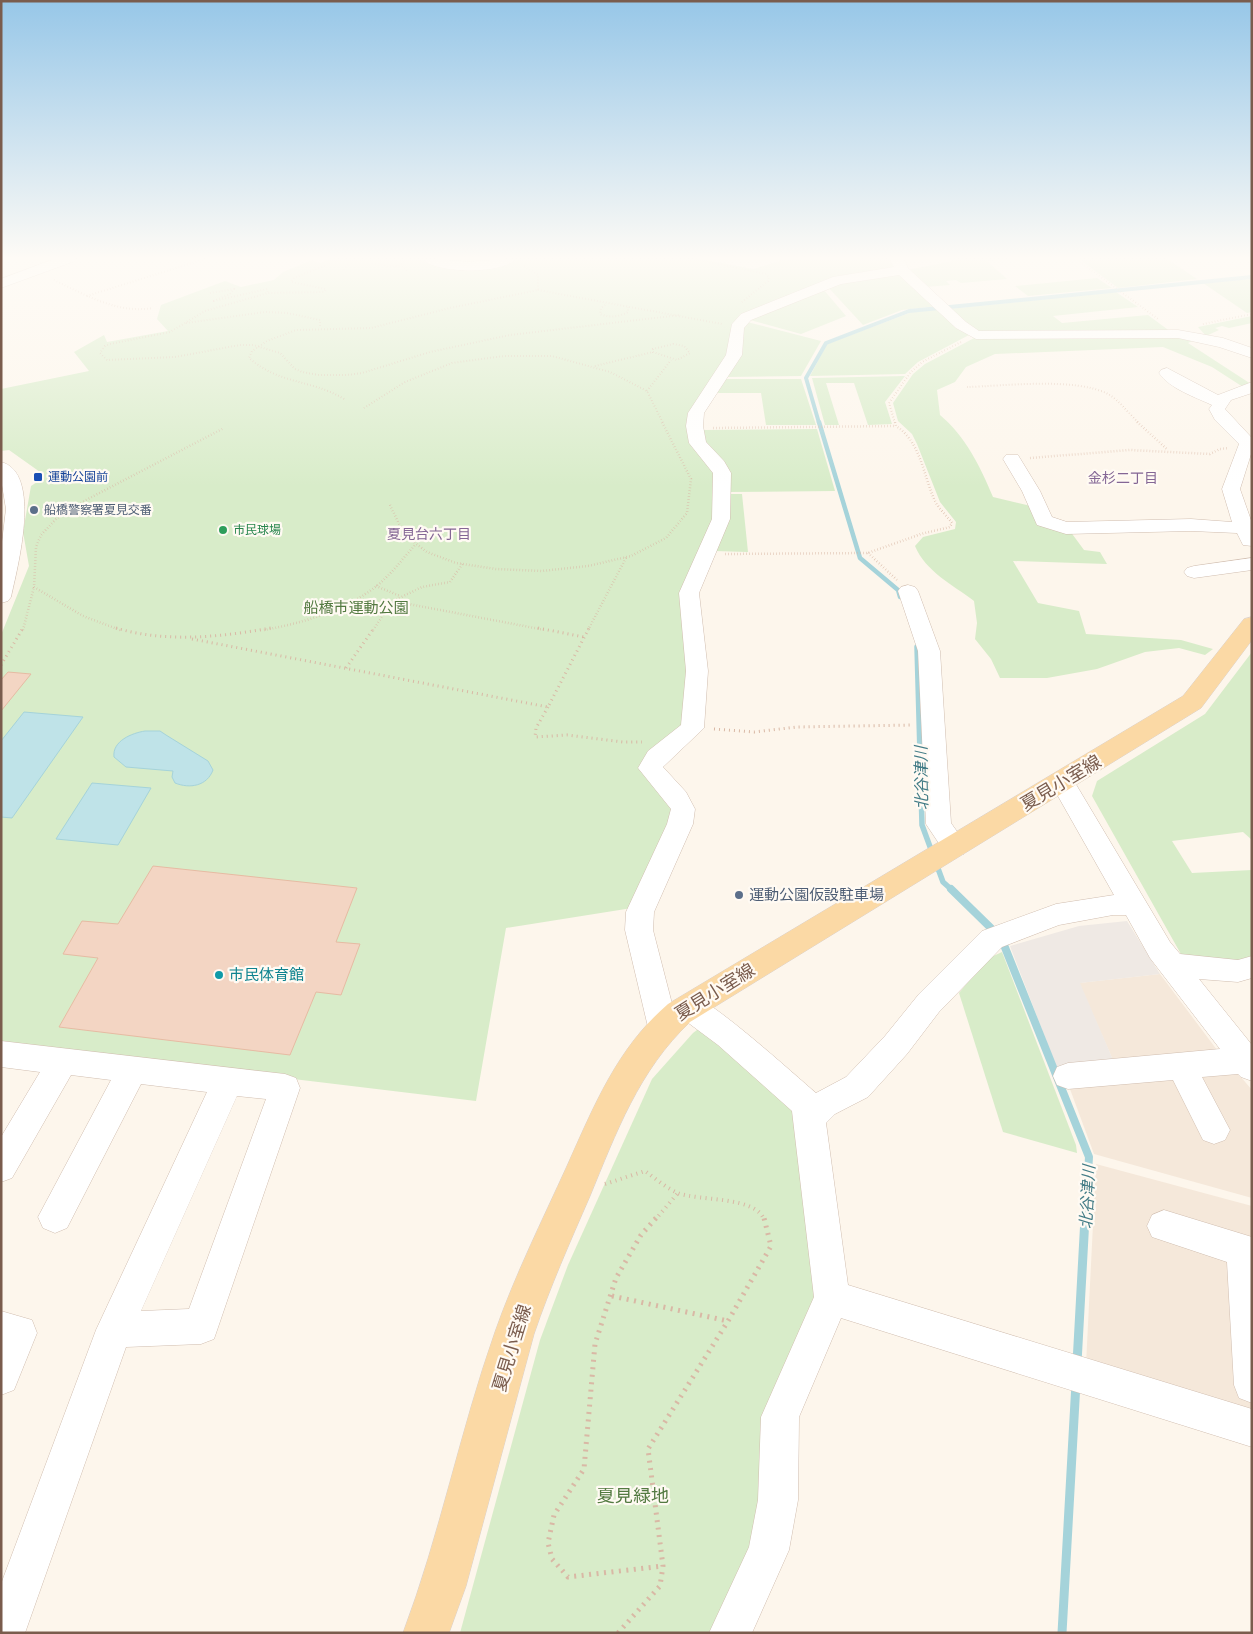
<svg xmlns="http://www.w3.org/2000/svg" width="1253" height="1634" font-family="'PT Sans Narrow','Noto Sans JP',sans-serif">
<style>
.residential{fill:#f5e8da}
.industrial{fill:#efe9e4}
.green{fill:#d8ecc9}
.water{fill:#bfe3e8;stroke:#a5d3da}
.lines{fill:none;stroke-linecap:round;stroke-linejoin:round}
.stream-far4{stroke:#a5d3da;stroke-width:4}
.stream-far3{stroke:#a5d3da;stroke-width:4.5}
.stream-far2{stroke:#a5d3da;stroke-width:5.5}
.stream-far1{stroke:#a5d3da;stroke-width:8}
.stream{stroke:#a5d3da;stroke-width:9}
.building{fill:#f3d5c3;stroke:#e6bba3}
.minor-casing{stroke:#d1beb0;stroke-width:1}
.major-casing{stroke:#dad1cd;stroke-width:1}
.path-far4{stroke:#d9b8a5;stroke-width:2;stroke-dasharray:0.5 2.5;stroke-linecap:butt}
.path-far3{stroke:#d9b8a5;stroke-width:2.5;stroke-dasharray:0.5 2.5;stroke-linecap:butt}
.path-far2{stroke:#d9b8a5;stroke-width:3;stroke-dasharray:1 4;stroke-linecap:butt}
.path-far1{stroke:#d9b8a5;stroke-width:4;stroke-dasharray:1 4.5;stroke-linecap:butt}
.path{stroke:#d9b8a5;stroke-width:5;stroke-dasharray:2 5.5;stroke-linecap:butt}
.minor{fill:#fff;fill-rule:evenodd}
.major{fill:#fbd9a5;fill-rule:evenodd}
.transit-dot{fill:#1a4fb4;stroke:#fffaf3;stroke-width:2}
.service-dot{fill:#5c6f8a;stroke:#fffaf3;stroke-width:2}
.leisure-dot{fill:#2e9e5b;stroke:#fffaf3;stroke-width:2}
.culture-dot{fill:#0f9aa8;stroke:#fffaf3;stroke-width:2}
.labels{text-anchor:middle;stroke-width:4.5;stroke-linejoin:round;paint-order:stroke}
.far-transit-label{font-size:12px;fill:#164399;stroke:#fffaf3;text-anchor:start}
.far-service-label{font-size:12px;fill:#4e5e75;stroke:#fffaf3;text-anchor:start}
.far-leisure-label{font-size:12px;fill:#27864d;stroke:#fffaf3;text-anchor:start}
.far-neighbourhood-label{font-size:14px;fill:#846695;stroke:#fffaf3}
.park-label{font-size:15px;fill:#537a41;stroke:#fffaf3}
.service-label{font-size:15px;fill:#4e5e75;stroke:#fffaf3;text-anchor:start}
.culture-label{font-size:15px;fill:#0d838f;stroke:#fffaf3;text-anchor:start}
.water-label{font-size:16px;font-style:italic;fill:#437c86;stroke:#fffaf3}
.near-street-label{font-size:18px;fill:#7a5c4d;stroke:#fffaf3}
.near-park-label{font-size:18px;fill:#537a41;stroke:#fffaf3}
</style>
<rect width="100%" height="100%" fill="#fdf6ec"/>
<!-- residential -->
<g class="residential">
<polygon points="1160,974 1220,1054 1117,1069 1079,983"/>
<polygon points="1234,1069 1252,1090 1252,1198 1094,1154 1067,1081"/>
<polygon points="1096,1164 1252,1206 1252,1416 1086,1365"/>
</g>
<!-- industrial -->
<polygon class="industrial" points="1127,921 1160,974 1080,983 1117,1069 1059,1074 1010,946 1079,926"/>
<!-- green -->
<g class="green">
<path d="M332,258H421C436,276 496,266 516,261L517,258H695L754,269L782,260L892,258L895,268L871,272L739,317L730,354L689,412L717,471L720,485L689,630L684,725L654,752L678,811L632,908L506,928L476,1101L1,1044V635L29,566L23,532L31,486L37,482L40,472L9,450L1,451V389L89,371L74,352L104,335L107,342L168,331L157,319L161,305L225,281L241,287L274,280L283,272L312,260L320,263Z"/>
<polygon points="950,258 1016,258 987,261 1007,279 961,283 956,280 946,281 950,285 925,287 907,270 953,261"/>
<polygon points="1078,258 1166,258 1197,279 1118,288"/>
<polygon points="898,271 938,306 902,310 863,325 828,287"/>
<polygon points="1097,278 1112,288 1028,296 1015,286"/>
<polygon points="1252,279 1252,312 1247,313 1203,283"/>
<polygon points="823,289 846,316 801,334 750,320"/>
<polygon points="1116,292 1138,307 1053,316 1062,323 1148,315 1171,332 979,333 948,309"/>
<polygon points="940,309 969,335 918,362 905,374 810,376 827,344 912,312"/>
<polygon points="1252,316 1252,323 1229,328 1222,326 1215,328 1219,330 1206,336 1198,327"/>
<polygon points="747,322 821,341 801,376 724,377 743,324"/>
<path d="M978,336H1175L1196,339L1188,343L1251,384L1243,387L1212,367L1163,347L995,354L966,367L955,382L937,390L940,415C966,437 980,466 993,497L1031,506L1070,531L1084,550L1100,552L1107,564L1013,561L1038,603L1079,611L1086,634L1181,640L1213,649L1205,655L1179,648L1145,652L1097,669L1047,678H1000L991,659L975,639L977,623L974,601C952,584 926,572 915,546L923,537L955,529L956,522L940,502L917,444L912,434L898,421L893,403L913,374L925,364Z"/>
<polygon points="905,376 885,402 892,424 868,425 854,383 826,383 839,425 825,425 812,378"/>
<polygon points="723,379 801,379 816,425 766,425 761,393 715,393"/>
<polygon points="817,429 835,491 727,492 700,441 700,432 704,430"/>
<polygon points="729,494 742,494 748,552 714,551"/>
<polygon points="1252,652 1252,840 1243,832 1172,841 1192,873 1252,870 1252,962 1186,963 1092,796 1097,781 1205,714"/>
<polygon points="1002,952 1076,1145 1077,1153 1003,1132 959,993 987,959"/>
<polygon points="701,1027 796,1107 820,1288 755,1543 713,1633 460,1633 540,1340 568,1265 652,1079 693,1033"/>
</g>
<!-- water -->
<g class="water">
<polygon points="24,712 83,717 12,818 1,817 1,741"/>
<path d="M145,731H160L166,735L208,761L213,770C207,786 190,789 175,783L172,777L173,771L126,767L114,757C112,741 132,733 145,731Z"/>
<polygon points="92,783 151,788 118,845 56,839"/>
</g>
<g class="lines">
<!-- stream-far4 -->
<polyline class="stream-far4" points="819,423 806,378 826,343 909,311 1252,277"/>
<!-- stream-far3 -->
<polyline class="stream-far3" points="819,422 860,558 898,590 900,597"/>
<!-- stream-far2 -->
<polyline class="stream-far2" points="917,647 922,825 943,882 952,890"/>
<!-- stream-far1 -->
<g class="stream-far1">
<polyline points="951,889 996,933"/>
<polyline points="1002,940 1089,1157 1085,1220"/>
</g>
<!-- stream -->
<g class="stream">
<polyline points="1077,1363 1085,1218"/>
<polyline points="1062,1633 1076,1383"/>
</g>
</g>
<!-- building -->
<g class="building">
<polygon points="8,672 31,674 1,711 1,680"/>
<polygon points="153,866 357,888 336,942 360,944 341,995 316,992 290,1055 59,1027 98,958 63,954 82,921 118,924"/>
</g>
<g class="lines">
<defs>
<g id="minor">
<polygon points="57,258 76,258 75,261 1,288 1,279"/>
<path d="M422,258L469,262L517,258C504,274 435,275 422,258Z"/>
<polygon points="889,258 903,258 908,268 966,322 979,331 1178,330 1223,338 1252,348 1252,358 1219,347 1178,338 976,339 956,328 899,275 841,284 751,320 744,328 742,355 704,413 703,426 706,442 724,461 731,473 730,519 699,593 708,671 704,728 663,767 686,792 695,809 693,824 654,912 653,930 678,1027 673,1036 663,1039 653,1036 648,1027 625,930 626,912 667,824 671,809 638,768 648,751 681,725 686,671 679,593 712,519 713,473 689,443 686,426 688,413 726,355 732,324 741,314 833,277 894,267"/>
<path d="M1167,368L1218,395L1252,382V393L1231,400L1225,409L1252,438V451L1240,489L1252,523V546L1243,545L1237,533L1191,531L1066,534L1037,525L1022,491L1003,459L1006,455H1018L1040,491L1052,517L1067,522L1191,519L1232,522L1222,489L1239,444L1215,420L1209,409L1212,405C1195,397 1170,389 1159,373L1161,370Z"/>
<path d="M1,462C43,472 17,569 11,597L8,601L1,603V550L6,509L1,479Z"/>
<polygon points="1252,558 1252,570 1194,578 1187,576 1184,572 1187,568 1194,566"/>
<polygon points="908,585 915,587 918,591 940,651 951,823 968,847 964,854 955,856 946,854 926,824 918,651 898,591 901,587"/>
<path d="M1062,774L1071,776L1170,942L1180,954L1238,960L1252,956V978L1238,982L1199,979L1252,1045V1081L1241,1077L1238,1074L1202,1077L1230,1130L1225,1140L1214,1144L1203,1140L1173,1080L1068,1089L1057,1085L1053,1076L1057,1067L1068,1063L1220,1049L1150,958L1126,915H1113L1059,925L1002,947L939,1012L907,1054L868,1097L835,1114L826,1123L848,1285L1252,1409V1447L841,1318L799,1417L798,1500L789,1550L752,1633H709L749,1547L758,1500L761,1417L814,1297L792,1111L718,1045L679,1016L674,1007L679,998C682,997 687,995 690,995C709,997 796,1076 816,1093L846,1077L885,1036L919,994L982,931L1056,904L1114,895L1050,782L1053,776Z"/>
<path d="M1,1041L285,1074L296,1078L300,1088L214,1339L201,1344L126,1347L25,1633H1V1584L96,1330L207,1092L141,1084L67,1228L55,1233L43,1228L38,1217L111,1080L71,1075L12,1178L1,1182V1137L40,1072L1,1067ZM237,1096L266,1099L189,1309L141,1311Z"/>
<polygon points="1164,1210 1252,1237 1252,1403 1239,1398 1234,1385 1227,1262 1152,1237 1147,1226 1152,1215"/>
<polygon points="1,1311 32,1320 37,1333 14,1390 1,1395"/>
</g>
<path id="major" d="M1252,617V640L1201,708L690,1022C639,1070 616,1133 590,1196C570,1242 550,1287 534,1334L466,1586L449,1633H403C440,1535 460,1431 495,1332C515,1275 542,1221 567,1166C594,1106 617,1048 668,1004L1183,696L1244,619Z"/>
</defs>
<!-- minor casing -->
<use href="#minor" class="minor-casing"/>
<!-- major casing -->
<use href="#major" class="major-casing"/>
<!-- path-far4 -->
<g class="path-far4">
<polyline points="344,258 294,278 291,282 326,289 324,292 268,293 205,311 170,332 110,344 105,346 100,353 107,360 175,357 240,345 253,345 280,353 295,369 302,372 319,375 347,375 362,373 430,352 510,335 680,315"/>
<polyline points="689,258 766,274 769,277 768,281 742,302"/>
<polyline points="1075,258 1158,319"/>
<polyline points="372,264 404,267 408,272"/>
<polyline points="399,266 409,258"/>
<polyline points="344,270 352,258"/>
<path d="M54,280C86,295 117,314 153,308"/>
<polyline points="538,290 722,324"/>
<polyline points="210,293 234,289 230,294 214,301 267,289 268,293"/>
<polyline points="87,296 208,258"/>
<path d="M605,305L601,308L600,314C610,318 619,317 628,312V307"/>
<polyline points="186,323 265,312 287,313 320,320 320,328"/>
<polyline points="1203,324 1252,314"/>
<polygon points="673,344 684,346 690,353 677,360 653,352 653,349"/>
<polyline points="595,366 653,352"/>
<path d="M967,387C1004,386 1075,377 1108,394C1119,400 1129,414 1139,423"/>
<polyline points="647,391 671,360"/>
<path d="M344,399C311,379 280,385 249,358L252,351L267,341L296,330L371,328L450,308L538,290V275L522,265"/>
<polyline points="364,408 405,382 452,363 504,356 552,356 610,372 647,391 663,423"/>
<polyline points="895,423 889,403 910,373 922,362 961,342"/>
</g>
<!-- path-far3 -->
<g class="path-far3">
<polyline points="1137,422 1168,450"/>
<polyline points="713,428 896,426"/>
<polyline points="1030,458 1130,450 1210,454 1220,449 1229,448"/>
<polyline points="390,505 400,526 415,543 427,552 456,563 496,569 542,571 588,566 631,556 666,538 687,513 691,479 662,422"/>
<polyline points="868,553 897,580"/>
<path d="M725,554L868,553L921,534L950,527L952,523C947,516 939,509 935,501C923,475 921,442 896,426L895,422"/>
<polyline points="376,586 400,596"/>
<polyline points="393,601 545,630"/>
<polyline points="23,630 34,587"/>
<polyline points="120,630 83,616 34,587 36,547 41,535 56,519 86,500 224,428"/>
<path d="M264,630C303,623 348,610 379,584C393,572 404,557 416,544"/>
<polyline points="373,630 393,601 422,587 450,582 463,563"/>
<polyline points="588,630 627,556"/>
</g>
<!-- path-far2 -->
<g class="path-far2">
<path d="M116,628C166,643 220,637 271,628"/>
<polyline points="538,628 584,637"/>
<polyline points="192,639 548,707 589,628"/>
<polyline points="1,665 23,628"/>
<polyline points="346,668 374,628"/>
<polyline points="548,707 536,728 535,737 567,735 623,742 642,742"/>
<polyline points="714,729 754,732 797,727 912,725"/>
</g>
<!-- path-far1 -->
<g class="path-far1">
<path d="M605,1184L645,1171C655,1178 666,1188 678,1193C697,1201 757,1196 764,1220"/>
<polyline points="655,1220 678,1193"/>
</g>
<!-- path -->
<g class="path">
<polyline points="656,1218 641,1235 616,1278 595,1344 584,1469 554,1515 548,1543 552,1559 568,1577 663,1566"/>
<polyline points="612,1296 728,1321"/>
<polyline points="618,1633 660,1586 663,1566 648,1449 728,1321 771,1246 764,1218"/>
</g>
<!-- minor -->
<use href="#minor" class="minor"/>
<!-- major -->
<use href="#major" class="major"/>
</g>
<!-- sky -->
<linearGradient id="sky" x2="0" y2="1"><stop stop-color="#97c7e8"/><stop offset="0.53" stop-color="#fefbf6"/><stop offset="1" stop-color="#fefbf6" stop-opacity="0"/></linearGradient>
<rect width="1253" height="487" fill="url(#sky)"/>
<!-- markers -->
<rect class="transit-dot" x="33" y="472" width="10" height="10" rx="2.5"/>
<g class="service-dot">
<circle cx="34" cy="510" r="5"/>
<circle cx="739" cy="895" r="5"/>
</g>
<circle class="leisure-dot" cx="223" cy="530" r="5"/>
<circle class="culture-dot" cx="219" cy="975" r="5"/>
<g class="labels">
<!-- far-transit labels -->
<g class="far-transit-label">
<text x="48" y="481">運動公園前</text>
</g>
<!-- far-service labels -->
<g class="far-service-label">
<text x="44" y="514">船橋警察署夏見交番</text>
</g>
<!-- far-leisure labels -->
<g class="far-leisure-label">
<text x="233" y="534">市民球場</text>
</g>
<!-- far-neighbourhood labels -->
<g class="far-neighbourhood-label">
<text x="1123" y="483">金杉二丁目</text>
<text x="429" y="539">夏見台六丁目</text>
</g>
<!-- park labels -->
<g class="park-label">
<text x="356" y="613">船橋市運動公園</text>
</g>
<!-- service labels -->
<g class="service-label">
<text x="749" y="900">運動公園仮設駐車場</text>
</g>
<!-- culture labels -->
<g class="culture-label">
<text x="229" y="980">市民体育館</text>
</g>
<!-- water labels -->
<g class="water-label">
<text transform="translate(921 778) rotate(-91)" y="6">北谷津川</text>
<text transform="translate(1087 1197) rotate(-87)" y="6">北谷津川</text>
</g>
<!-- near-street labels -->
<g class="near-street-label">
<text transform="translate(1061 783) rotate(-31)" y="6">夏見小室線</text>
<text transform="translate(715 992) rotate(-32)" y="6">夏見小室線</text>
<text transform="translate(512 1348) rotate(-73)" y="6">夏見小室線</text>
</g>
<!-- near-park labels -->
<g class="near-park-label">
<text x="633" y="1502">夏見緑地</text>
</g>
</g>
<!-- border -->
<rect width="1253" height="1634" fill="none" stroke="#7a5c4d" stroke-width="5"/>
</svg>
